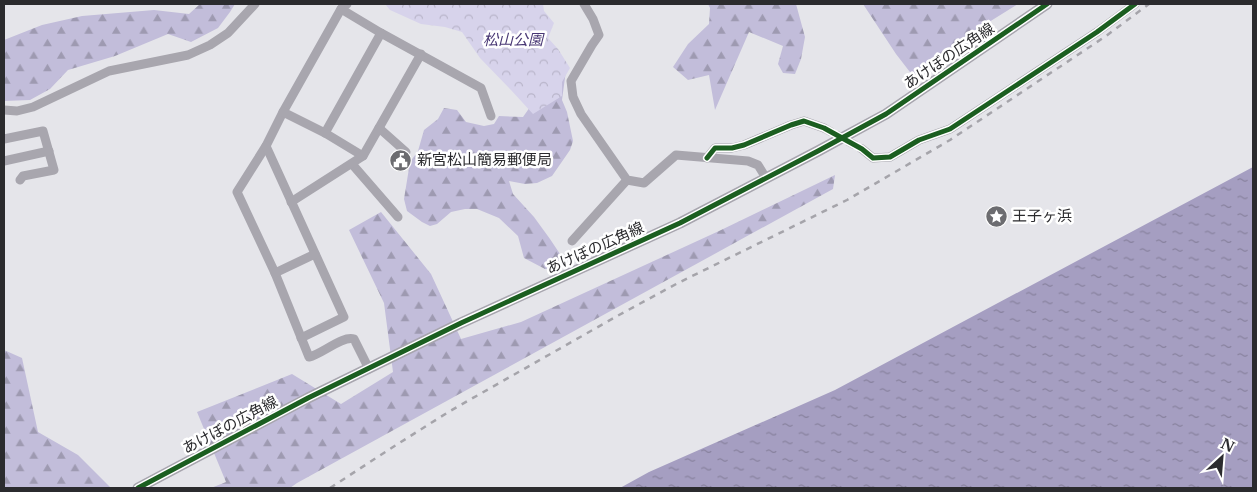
<svg xmlns="http://www.w3.org/2000/svg" width="1257" height="492" font-family="'Libre Baskerville','Noto Sans JP',serif">
<style>
.forest{fill:url(#forest-firs)}
.park{fill:url(#park-crowns)}
.water{fill:url(#water-ripples)}
.lines{fill:none;stroke-linecap:round;stroke-linejoin:round}
.street-tunnel{stroke:#c0c0c4;stroke-width:9;stroke-dasharray:9 4.5;stroke-linecap:butt}
.street{stroke:#a8a6ae;stroke-width:9}
.secondary{stroke:#a7a5ae;stroke-width:11}
.rail{stroke:#a5a4aa;stroke-width:2.5;stroke-dasharray:6 6;stroke-linecap:butt}
.cycleway-casing{stroke:#fff;stroke-width:8}
.cycleway{stroke:#1b5e20;stroke-width:5}
.labels{text-anchor:middle;stroke-width:5;stroke-linejoin:round;paint-order:stroke}
.park-label{font-size:15px;font-style:italic;fill:#483774;stroke:#fff}
.street-label{font-size:15px;fill:#2b2b2e;stroke:#fff}
.poi-label{font-size:15px;fill:#2b2b2e;stroke:#fff;text-anchor:start}
</style>
<defs>
<pattern id="forest-firs" width="22" height="20" patternUnits="userSpaceOnUse" patternTransform="scale(1.25)"><rect width="22" height="20" fill="#c2bdda"/><path d="M5 1l3.5 6h-7zM16 11l3.5 6h-7z" fill="#9e9ab1"/></pattern>
<pattern id="park-crowns" width="20" height="18" patternUnits="userSpaceOnUse" patternTransform="scale(1.25)"><rect width="20" height="18" fill="#d7d3eb"/><path d="M2 6a3 3 0 1 1 6 0M12 15a3 3 0 1 1 6 0" fill="none" stroke="#b9b5ca"/></pattern>
<pattern id="water-ripples" width="26" height="14" patternUnits="userSpaceOnUse" patternTransform="scale(1.25)"><rect width="26" height="14" fill="#a59ec1"/><path d="M2 4q2-2 4 0t4 0M15 11q2-2 4 0t4 0" fill="none" stroke="#87819d"/></pattern>
</defs>
<rect width="100%" height="100%" fill="#e5e5ea"/>
<!-- forest -->
<g class="forest">
<polygon points="200,4 235,4 230,12 218,28 191,42 168,34 115,56 68,70 50,89 30,100 4,101 4,40 42,25 82,16 154,10 189,14"/>
<polygon points="708,4 796,4 805,37 801,59 795,74 783,73 778,64 783,46 749,32 715,110 709,75 688,80 673,67 688,44 709,24 710,8"/>
<polygon points="863,4 1018,4 973,32 913,76 896,54"/>
<polygon points="424,19 567,63 562,100 567,112 573,141 570,150 552,176 537,183 525,184 509,181 513,194 534,217 550,239 562,257 557,268 545,269 524,258 518,236 499,218 477,209 465,209 451,212 437,224 430,226 422,222 407,211 404,199 410,162 418,151 424,130 438,119 444,108 457,110 466,122 484,126 494,124 499,116 523,117 530,107 467,33"/>
<polygon points="835,175 833,189 297,483 290,488 211,488 226,482 197,412 292,374 341,404 393,372 384,303 349,230 381,212 431,274 461,339 521,322 719,231"/>
<polygon points="4,350 22,358 38,432 78,455 111,488 4,488"/>
</g>
<!-- park -->
<polygon class="park" points="385,4 543,4 544,11 554,23 548,38 558,49 570,68 562,82 562,96 533,114 511,90 480,58 462,32 445,27 421,24 390,10"/>
<!-- water -->
<polygon class="water" points="1253,167 1253,488 620,488 649,472 835,390"/>
<g class="lines">
<!-- street-tunnel -->
<polyline class="street-tunnel" points="824,128 862,149"/>
<!-- street -->
<g class="street">
<path d="M347,4L341,9L283,112L266,146L237,192L275,273L309,357C322,354 343,335 354,339L369,369"/>
<polyline points="584,4 593,19 599,35 592,45 571,81 573,97 581,114 627,180 644,183 676,155 748,161 758,165 766,178"/>
<polyline points="341,9 381,33 481,88 491,116"/>
<polyline points="4,110 17,111 33,107 109,71 188,55 210,45 228,33 255,4"/>
<polyline points="283,112 325,133 363,156"/>
<polyline points="379,128 406,152"/>
<polyline points="325,133 381,33"/>
<polyline points="4,139 43,131 54,170 23,176 20,180"/>
<polyline points="266,146 344,317 301,338"/>
<polyline points="862,149 873,158 890,157 919,140 950,129 1097,32 1135,4"/>
<polyline points="707,158 715,148 732,148 744,145 791,125 804,121 824,128"/>
<polyline points="4,161 49,151"/>
<polyline points="352,164 398,217"/>
<polyline points="291,202 363,156 421,54"/>
<polyline points="572,241 627,180"/>
<polyline points="275,273 315,254"/>
</g>
<!-- secondary -->
<polyline class="secondary" points="138,488 308,398 461,323 680,223 818,151 886,114 1047,4"/>
<!-- rail -->
<polyline class="rail" points="330,488 393,447 450,411 619,315 678,283 847,200 902,168 950,140 1106,36 1149,4"/>
<defs>
<g id="cycleway">
<polyline points="707,158 715,148 732,148 744,145 791,125 804,121 824,128 862,149 873,158 890,157 919,140 950,129 1097,32 1135,4"/>
<polyline points="138,488 308,398 461,323 680,223 818,151 886,114 1047,4"/>
</g>
</defs>
<!-- cycleway casing -->
<use href="#cycleway" class="cycleway-casing"/>
<!-- cycleway -->
<use href="#cycleway" class="cycleway"/>
</g>
<!-- icons -->
<defs>
<symbol id="civic-disc" viewBox="-11 -11 22 22"><circle r="9.5" fill="#6c6c70" stroke="#fff"/><path d="M-.6-6.5H3V-4.5H.6V-3L4-1V1h2V6H-6V1h2V-1L-.6-3ZM-1.2 2.5V6h2.4V2.5Z" fill="#fff"/></symbol>
<symbol id="sight-disc" viewBox="-11 -11 22 22"><circle r="9.5" fill="#6c6c70" stroke="#fff"/><path d="M0-6L1.8-2.2L6-1.7L2.9 1.2L3.7 5.4L0 3.3L-3.7 5.4L-2.9 1.2L-6-1.7L-1.8-2.2Z" fill="#fff"/></symbol>
</defs>
<g fill-rule="evenodd">
<use href="#civic-disc" x="388" y="148" width="25" height="25"/>
<use href="#sight-disc" x="984" y="204" width="25" height="25"/>
</g>
<g class="labels">
<!-- park labels -->
<g class="park-label">
<text x="513" y="45">松山公園</text>
</g>
<!-- street labels -->
<g class="street-label">
<text transform="translate(949 56) rotate(-34)" y="5">あけぼの広角線</text>
<text transform="translate(595 248) rotate(-24)" y="5">あけぼの広角線</text>
<text transform="translate(230 425) rotate(-28)" y="5">あけぼの広角線</text>
</g>
<!-- poi labels -->
<g class="poi-label">
<text x="417" y="165">新宮松山簡易郵便局</text>
<text x="1012" y="221">王子ヶ浜</text>
</g>
</g>
<!-- border -->
<rect width="1257" height="492" fill="none" stroke="#2b2b2e" stroke-width="10"/>
<!-- north arrow -->
<g transform="translate(1222 457) rotate(26)" stroke="#ffffff" stroke-width="4" paint-order="stroke">
<path d="M0-4L9 19L0 12L-9 19Z" fill="#2b2b2e"/>
<text y="-8" font-size="14" font-weight="bold" text-anchor="middle" fill="#2b2b2e">N</text>
</g>
</svg>
